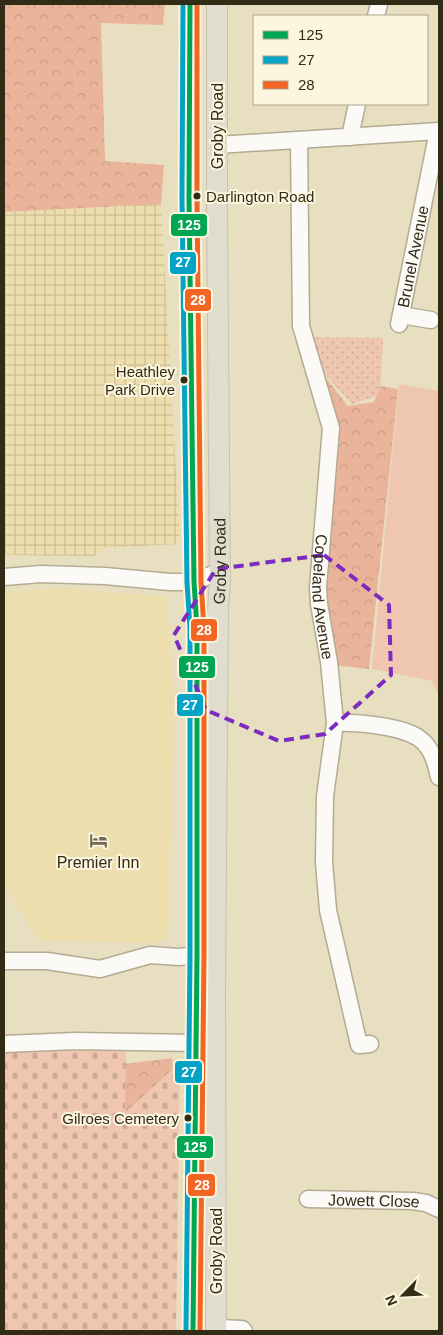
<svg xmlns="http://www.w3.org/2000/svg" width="443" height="1335" font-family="Helvetica,sans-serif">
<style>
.built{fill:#eddead}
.industrial{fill:url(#industrial-grid)}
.grass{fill:url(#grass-dots)}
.forest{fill:url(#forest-crowns)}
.cemetery{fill:url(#cemetery-stones)}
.garden{fill:#efc6b0}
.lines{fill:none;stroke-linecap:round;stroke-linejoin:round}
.minor-casing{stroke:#b3ab93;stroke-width:19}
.major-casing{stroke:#c6c2b2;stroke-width:22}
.minor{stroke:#fcfaf6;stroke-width:16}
.major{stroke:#e0dcce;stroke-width:20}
.bus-1-casing{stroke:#fcf5df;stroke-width:9}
.bus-2-casing{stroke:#fcf5df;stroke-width:9}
.bus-3-casing{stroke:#fcf5df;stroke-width:9}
.bus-1{stroke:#00a651;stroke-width:5}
.bus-2{stroke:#02a3c5;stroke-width:5}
.bus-3{stroke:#f26522;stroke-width:5}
.marked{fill:none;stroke:#7b2cbf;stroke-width:4;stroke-dasharray:10 6;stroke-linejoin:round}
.bus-dot{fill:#322c16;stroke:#fcf5df;stroke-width:2}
.labels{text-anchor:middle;stroke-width:4;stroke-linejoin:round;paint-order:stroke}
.bus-label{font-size:15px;fill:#322c16;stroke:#fcf5df;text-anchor:end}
.street-label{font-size:16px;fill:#322c16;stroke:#fcf5df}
.poi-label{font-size:16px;fill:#322c16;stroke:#fcf5df}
.line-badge{stroke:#fcf5df;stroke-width:2}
.badge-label{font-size:14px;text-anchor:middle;font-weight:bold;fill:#fff}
</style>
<defs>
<pattern id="industrial-grid" width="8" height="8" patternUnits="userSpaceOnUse" patternTransform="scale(1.25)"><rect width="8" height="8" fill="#eddead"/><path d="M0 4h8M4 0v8" fill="none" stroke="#ccbf94"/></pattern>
<pattern id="grass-dots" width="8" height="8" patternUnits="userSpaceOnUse" patternTransform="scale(1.25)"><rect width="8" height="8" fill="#efc6b0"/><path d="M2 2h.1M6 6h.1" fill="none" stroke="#cdaa97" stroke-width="1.8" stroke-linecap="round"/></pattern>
<pattern id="forest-crowns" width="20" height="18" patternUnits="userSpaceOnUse" patternTransform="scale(1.25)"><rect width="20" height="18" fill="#eab49b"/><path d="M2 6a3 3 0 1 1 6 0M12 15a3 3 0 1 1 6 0" fill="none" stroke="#c99b85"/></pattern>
<pattern id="cemetery-stones" width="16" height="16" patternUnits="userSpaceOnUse" patternTransform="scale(1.25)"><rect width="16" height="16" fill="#efc6b0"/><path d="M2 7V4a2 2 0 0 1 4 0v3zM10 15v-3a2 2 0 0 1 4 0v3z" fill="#cdaa97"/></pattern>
</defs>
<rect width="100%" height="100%" fill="#e8dfc0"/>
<!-- built -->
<polygon class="built" points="64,588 166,597 174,704 168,936 159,943 38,940 4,884 4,592"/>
<!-- industrial -->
<polygon class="industrial" points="161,204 180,544 104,548 94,556 4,555 4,212"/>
<!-- grass -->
<polygon class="grass" points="304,337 383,338 380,395 352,404 311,359"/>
<!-- forest -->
<g class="forest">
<polygon points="4,4 165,4 163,25 101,23 105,161 164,165 161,204 4,212"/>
<polygon points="311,359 348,406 374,402 381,386 398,389 369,669 333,665 319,604 331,431"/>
<polygon points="172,1058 174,1093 99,1166 99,1067"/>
</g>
<!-- cemetery -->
<polygon class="cemetery" points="126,1049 125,1113 180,1062 176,1331 4,1331 4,1052"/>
<!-- garden -->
<polygon class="garden" points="399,384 439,391 439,695 432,681 372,669"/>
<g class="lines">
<defs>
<g id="minor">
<polyline points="376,16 379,4"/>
<polyline points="350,137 357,104"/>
<path id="s1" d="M299,140L301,326L331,428L318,587L319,604L329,662L335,723L325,796L324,862L328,910L359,1045L370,1044"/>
<polyline points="217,145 439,131"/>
<polyline points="401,315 431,320"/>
<path id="s2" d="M399,324L438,131"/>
<polyline points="4,577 41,574 105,576 170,582 194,582 220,571"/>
<path d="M335,723C356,722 403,726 420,739C432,748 436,763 439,777"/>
<polyline points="4,961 47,961 100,969 150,955 179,957 197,955"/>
<polyline points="4,1044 75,1041 196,1043"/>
<path id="s3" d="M308,1199L413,1201L426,1203L439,1209"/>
<polyline points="217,1328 242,1329 244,1331"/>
</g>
<g id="major">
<polyline points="190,4 189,197 194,582 197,628 197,955 193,1331"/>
<path id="s4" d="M216,1331L215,991L218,608L220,584L217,207V4"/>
</g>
</defs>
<!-- minor casing -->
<use href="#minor" class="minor-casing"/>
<!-- major casing -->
<use href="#major" class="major-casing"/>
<!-- minor -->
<use href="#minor" class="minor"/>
<!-- major -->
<use href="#major" class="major"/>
<defs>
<polyline id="bus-1" points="190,4 189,197 194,582 197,628 197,955 193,1331"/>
<polyline id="bus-2" points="183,4 182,197 187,582 190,628 190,955 186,1331"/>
<polyline id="bus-3" points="197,4 197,197 201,582 204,628 204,955 200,1331"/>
</defs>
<!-- bus-1 casing -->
<use href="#bus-1" class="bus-1-casing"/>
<!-- bus-2 casing -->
<use href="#bus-2" class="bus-2-casing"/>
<!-- bus-3 casing -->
<use href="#bus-3" class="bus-3-casing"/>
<!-- bus-1 -->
<use href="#bus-1" class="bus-1"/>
<!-- bus-2 -->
<use href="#bus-2" class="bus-2"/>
<!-- bus-3 -->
<use href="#bus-3" class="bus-3"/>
</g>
<!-- marked area -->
<path class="marked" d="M324,555L389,605L391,675L325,734L279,741L206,710L174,635L216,569Z"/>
<!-- icons -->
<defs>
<symbol id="hotel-bare" viewBox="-9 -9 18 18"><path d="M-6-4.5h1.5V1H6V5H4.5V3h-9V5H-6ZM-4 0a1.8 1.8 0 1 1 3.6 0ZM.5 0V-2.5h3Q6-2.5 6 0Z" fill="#726b52" stroke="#fcf5df" stroke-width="2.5" paint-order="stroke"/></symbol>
</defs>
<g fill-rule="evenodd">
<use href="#hotel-bare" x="86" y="828" width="25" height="25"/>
</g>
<!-- markers -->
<g class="bus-dot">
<circle cx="197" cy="196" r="4.5"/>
<circle cx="184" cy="380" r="4.5"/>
<circle cx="188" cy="1118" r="4.5"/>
</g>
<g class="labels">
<!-- bus labels -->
<g class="bus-label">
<text x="206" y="202" text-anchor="start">Darlington Road</text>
<text x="175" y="377">Heathley<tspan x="175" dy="18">Park Drive</tspan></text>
<text x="179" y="1124">Gilroes Cemetery</text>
</g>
<!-- street labels -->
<g class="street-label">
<text transform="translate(217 126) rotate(-90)" y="6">Groby Road</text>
<text dy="6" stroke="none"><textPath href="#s2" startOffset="69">Brunel Avenue</textPath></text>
<text dy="6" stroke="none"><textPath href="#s4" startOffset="770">Groby Road</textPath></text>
<text dy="6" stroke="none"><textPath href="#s1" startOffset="462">Copeland Avenue</textPath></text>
<text dy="6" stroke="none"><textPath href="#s3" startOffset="66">Jowett Close</textPath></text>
<text transform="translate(216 1251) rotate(-90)" y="6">Groby Road</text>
</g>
<!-- poi labels -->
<g class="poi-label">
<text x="98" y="868">Premier Inn</text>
</g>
</g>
<g class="line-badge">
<rect x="170" y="213" width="38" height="24" rx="5" fill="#00a651"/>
<rect x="169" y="251" width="28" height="24" rx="5" fill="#02a3c5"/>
<rect x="184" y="288" width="28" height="24" rx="5" fill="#f26522"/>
<rect x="190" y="618" width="28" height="24" rx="5" fill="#f26522"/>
<rect x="178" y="655" width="38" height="24" rx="5" fill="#00a651"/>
<rect x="176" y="693" width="28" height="24" rx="5" fill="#02a3c5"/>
<rect x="174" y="1060" width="29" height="24" rx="5" fill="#02a3c5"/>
<rect x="176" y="1135" width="38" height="24" rx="5" fill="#00a651"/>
<rect x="187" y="1173" width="29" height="24" rx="5" fill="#f26522"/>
</g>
<g class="badge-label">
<text x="189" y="230">125</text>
<text x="183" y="267">27</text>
<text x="198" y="305">28</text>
<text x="204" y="635">28</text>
<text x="197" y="672">125</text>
<text x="190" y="710">27</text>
<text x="189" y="1077">27</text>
<text x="195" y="1152">125</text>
<text x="202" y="1190">28</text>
</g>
<!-- border -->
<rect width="443" height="1335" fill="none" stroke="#322c16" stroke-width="10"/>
<!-- legend -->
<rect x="253" y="15" width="175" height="90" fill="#fcf5df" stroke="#aba58f"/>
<rect x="263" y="31" width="25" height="8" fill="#00a651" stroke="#aba58f"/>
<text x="298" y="40" font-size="15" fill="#322c16">125</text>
<rect x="263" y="56" width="25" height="8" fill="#02a3c5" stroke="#aba58f"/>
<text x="298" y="65" font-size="15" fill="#322c16">27</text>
<rect x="263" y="81" width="25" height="8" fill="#f26522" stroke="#aba58f"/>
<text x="298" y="90" font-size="15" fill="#322c16">28</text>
<!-- north arrow -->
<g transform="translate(403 1295) rotate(246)" stroke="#fcf5df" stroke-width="4" paint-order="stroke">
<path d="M0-4L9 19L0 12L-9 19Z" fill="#322c16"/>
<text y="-8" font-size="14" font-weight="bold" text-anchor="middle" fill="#322c16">N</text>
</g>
</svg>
